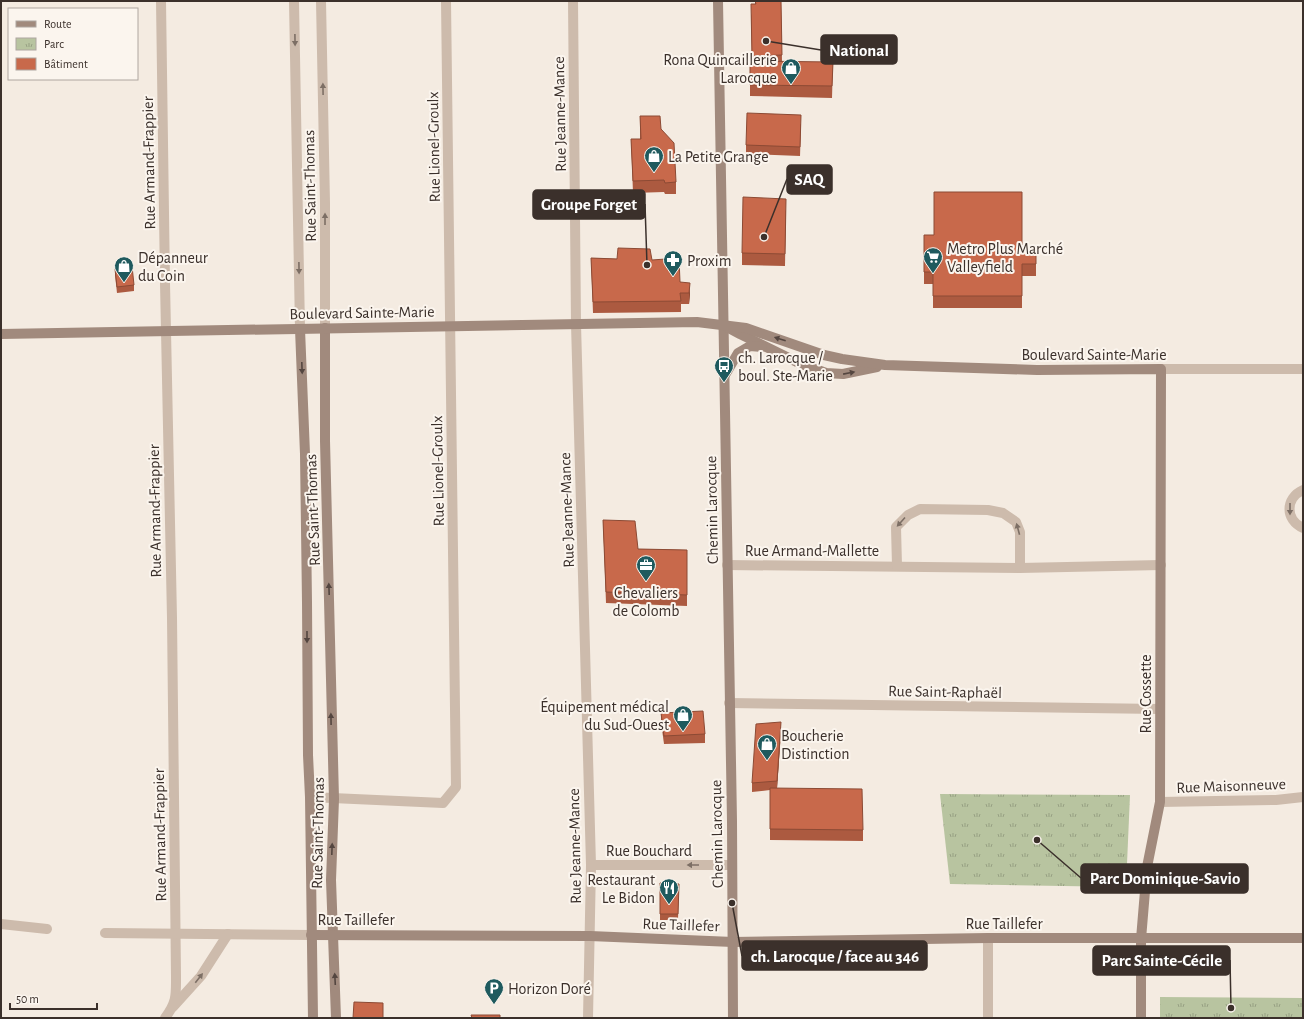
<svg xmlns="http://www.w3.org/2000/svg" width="1304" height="1019" font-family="'Alegreya Sans',sans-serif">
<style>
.park{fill:url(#park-tufts)}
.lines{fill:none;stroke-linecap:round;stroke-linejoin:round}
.street{stroke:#cdbbac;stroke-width:10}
.secondary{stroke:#a18a7d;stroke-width:10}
.wall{fill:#ac5a40}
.shaded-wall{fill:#8c4a34}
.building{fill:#c8694b;stroke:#8c4a34}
.oneway{fill:#7d6f65}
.oneway2{fill:#544640}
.labels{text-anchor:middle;stroke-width:4;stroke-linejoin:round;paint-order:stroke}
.poi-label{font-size:16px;fill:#3b302b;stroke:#fbf5ee;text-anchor:start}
.street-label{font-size:16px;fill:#3b302b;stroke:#fbf5ee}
.leader{fill:none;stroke:#3b302b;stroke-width:1.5}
.callout-dot{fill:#3b302b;stroke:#fbf5ee;stroke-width:1.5}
.callout{fill:#3b302b;stroke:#3b302b;stroke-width:1.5}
.callout-label{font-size:17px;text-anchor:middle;font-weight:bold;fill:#fff}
</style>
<defs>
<pattern id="park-tufts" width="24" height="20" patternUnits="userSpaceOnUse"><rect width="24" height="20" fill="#b8c4a0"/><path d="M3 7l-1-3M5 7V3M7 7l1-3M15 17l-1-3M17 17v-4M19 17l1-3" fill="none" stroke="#97a083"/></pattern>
</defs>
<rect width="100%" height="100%" fill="#f4ebe1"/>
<!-- park -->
<g class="park">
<polygon points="940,794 1130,795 1126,887 950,884"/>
<polygon points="1160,997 1303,998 1303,1018 1160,1018"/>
</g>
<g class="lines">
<!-- street -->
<g class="street">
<path d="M161,1L165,283L172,618L176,976C176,995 177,1002 165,1018"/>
<polyline points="294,1 300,329"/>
<polyline points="321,1 325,203 325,328"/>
<polyline points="573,1 576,324 591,865 588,1018"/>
<polyline points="1161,369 1303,369"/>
<path d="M1303,490C1285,498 1285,520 1303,528"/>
<polyline points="727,565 1020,568 1161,565"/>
<polyline points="897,566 896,527 908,515 920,509 988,510 1003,513 1016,522 1020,532 1020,568"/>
<polyline points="729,703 1160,709"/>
<polyline points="310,797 443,803 456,787 446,1"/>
<polyline points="1160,802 1276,800 1303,797"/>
<polyline points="591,865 732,865"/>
<polyline points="1,924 47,929"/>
<polyline points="105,933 311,935"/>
<polyline points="988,938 988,1018"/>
<polyline points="173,1007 201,976 228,934"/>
</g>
<!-- secondary -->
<g class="secondary">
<polyline points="718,1 732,821 733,1018"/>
<polyline points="727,327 740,334 799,363 826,373 843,374 877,367"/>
<polyline points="325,328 325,441 334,799 331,880 336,1018"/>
<polyline points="300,329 305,454 307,602 308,755 310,797 313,1018"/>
<polyline points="1,334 697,322 746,328 824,355 842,359 885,365 1037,370 1161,369 1160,802 1147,867 1141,939 1141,1018"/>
<polyline points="725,375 738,353 750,346 762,347"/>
<polyline points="311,935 590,936 733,942 988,938 1303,938"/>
</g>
</g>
<!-- wall -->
<g class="wall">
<polygon points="755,1 781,1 782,62 833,62 832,98 750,96 750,61 752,61 751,16 755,4"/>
<polygon points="640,116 661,129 676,182 676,194 665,194 664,192 633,193 631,139 640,139"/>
<polygon points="801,124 800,156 746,154 746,145"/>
<polygon points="786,210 785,266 742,265 742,253"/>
<polygon points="924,235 1022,248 1036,248 1036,276 1022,276 1022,308 933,308 933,284 924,284"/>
<polygon points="591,258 652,260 680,282 690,294 689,304 681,304 681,312 593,313"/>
<polygon points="115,269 134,285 134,291 117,293 115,275"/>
<polygon points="603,520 638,549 687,550 687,606 606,603"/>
<polygon points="661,713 705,734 705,743 664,744 661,722"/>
<polygon points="781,731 777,788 863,830 863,841 770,840 770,790 752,792 752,783"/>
<polygon points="660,883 679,884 678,920 660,920"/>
</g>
<!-- shaded-wall -->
<g class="shaded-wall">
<polygon points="690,283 690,294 689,304 689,293"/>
<polygon points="781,722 781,731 777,789 777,781"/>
</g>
<!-- building -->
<g class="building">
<polygon points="755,1 781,1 782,55 752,56 751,4 756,4"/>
<polygon points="750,61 833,62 832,86 750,85"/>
<polygon points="747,113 801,115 800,147 746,145"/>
<polygon points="640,116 660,116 661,129 674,143 676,182 665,183 664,180 633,181 631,139 641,139"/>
<polygon points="934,192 1022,192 1022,248 1036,248 1036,264 1022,264 1022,296 933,296 933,272 924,272 924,235 934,235"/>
<polygon points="743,197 786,199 785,254 742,253"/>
<polygon points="618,248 650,249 652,260 679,258 680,282 690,283 689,293 680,293 681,301 593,302 591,258 617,259"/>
<polygon points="132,266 134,285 117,287 115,269"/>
<polygon points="603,520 635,521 638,549 687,550 687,595 606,592"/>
<polygon points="703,711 705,734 664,736 661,713"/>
<polygon points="781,722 777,781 752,783 756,724"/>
<polygon points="770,788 862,789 863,830 770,829"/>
<polygon points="660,883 679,884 678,914 660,914"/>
<polygon points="354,1002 383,1003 383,1018 353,1018"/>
<polygon points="471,1015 500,1015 500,1018 472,1018"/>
</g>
<!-- one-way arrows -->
<defs><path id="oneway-solid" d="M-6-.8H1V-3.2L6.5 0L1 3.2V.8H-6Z"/></defs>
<g class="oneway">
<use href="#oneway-solid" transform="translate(295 40) rotate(89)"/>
<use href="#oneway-solid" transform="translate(323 89) rotate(-91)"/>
<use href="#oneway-solid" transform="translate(325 219) rotate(-90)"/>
<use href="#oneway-solid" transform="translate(299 268) rotate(89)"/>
<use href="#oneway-solid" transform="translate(1290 509) rotate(90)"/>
<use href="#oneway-solid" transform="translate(901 522) rotate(132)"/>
<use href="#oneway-solid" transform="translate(1018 529) rotate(-105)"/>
<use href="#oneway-solid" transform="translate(693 865) rotate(-180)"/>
<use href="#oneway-solid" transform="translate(199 978) rotate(-52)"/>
</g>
<g class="oneway2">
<use href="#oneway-solid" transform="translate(780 339) rotate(-162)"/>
<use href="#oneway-solid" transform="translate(302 368) rotate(88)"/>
<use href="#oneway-solid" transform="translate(849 373) rotate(-11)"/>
<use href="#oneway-solid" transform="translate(329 589) rotate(-92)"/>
<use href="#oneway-solid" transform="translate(307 637) rotate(90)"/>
<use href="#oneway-solid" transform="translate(331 719) rotate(-91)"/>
<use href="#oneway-solid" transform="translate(332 849) rotate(-88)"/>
<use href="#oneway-solid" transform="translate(335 979) rotate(-93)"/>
</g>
<!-- icons -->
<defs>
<symbol id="shop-pin" viewBox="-11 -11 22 30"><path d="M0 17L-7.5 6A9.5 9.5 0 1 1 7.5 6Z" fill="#1f5a5e" stroke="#fbf5ee"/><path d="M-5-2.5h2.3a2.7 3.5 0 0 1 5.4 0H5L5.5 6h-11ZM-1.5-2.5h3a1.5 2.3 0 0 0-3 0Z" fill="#fff"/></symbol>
<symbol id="supermarket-pin" viewBox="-11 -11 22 30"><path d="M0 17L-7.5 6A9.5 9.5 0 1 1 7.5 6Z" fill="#1f5a5e" stroke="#fbf5ee"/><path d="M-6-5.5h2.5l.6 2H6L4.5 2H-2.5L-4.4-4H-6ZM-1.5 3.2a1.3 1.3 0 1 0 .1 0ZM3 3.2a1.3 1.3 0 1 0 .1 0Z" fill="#fff"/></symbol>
<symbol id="pharmacy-pin" viewBox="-11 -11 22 30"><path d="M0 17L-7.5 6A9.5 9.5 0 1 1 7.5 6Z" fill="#1f5a5e" stroke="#fbf5ee"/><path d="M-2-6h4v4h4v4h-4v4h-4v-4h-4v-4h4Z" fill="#fff"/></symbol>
<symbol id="bus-pin" viewBox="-11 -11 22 30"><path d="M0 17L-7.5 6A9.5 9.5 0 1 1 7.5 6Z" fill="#1f5a5e" stroke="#fbf5ee"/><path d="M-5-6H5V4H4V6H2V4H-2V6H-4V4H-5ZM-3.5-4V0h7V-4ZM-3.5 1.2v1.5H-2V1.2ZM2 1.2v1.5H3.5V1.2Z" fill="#fff"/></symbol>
<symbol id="office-pin" viewBox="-11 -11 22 30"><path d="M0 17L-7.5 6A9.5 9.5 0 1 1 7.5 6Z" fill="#1f5a5e" stroke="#fbf5ee"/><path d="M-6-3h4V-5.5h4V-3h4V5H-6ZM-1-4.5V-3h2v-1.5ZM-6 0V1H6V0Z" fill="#fff"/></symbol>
<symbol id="restaurant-pin" viewBox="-11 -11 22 30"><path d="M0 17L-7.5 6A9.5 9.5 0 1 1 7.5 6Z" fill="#1f5a5e" stroke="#fbf5ee"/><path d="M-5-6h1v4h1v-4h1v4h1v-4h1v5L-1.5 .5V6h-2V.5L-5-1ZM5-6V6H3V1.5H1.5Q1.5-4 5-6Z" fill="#fff"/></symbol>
<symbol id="parking-pin" viewBox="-11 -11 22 30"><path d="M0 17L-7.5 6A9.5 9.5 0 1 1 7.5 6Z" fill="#1f5a5e" stroke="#fbf5ee"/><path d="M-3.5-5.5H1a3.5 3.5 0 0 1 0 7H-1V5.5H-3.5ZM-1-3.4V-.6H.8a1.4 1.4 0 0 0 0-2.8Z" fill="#fff"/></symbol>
</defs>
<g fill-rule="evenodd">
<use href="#shop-pin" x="780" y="57" width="22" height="30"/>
<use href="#shop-pin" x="643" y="145" width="22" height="30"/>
<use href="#supermarket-pin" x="922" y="246" width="22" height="30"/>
<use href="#pharmacy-pin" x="662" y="249" width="22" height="30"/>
<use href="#shop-pin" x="113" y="255" width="22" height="30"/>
<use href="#bus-pin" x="713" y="355" width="22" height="30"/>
<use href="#office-pin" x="635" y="554" width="22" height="30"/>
<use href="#shop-pin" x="672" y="704" width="22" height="30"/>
<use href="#shop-pin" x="756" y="733" width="22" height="30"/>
<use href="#restaurant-pin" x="658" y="877" width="22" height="30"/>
<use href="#parking-pin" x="483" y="977" width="22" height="30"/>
</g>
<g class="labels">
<!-- poi labels -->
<g class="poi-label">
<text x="777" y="65" text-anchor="end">Rona Quincaillerie<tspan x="777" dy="18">Larocque</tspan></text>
<text x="668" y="162">La Petite Grange</text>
<text x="947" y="254">Metro Plus Marché<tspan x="947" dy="18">Valleyfield</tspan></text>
<text x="138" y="263">Dépanneur<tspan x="138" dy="18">du Coin</tspan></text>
<text x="687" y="266">Proxim</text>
<text x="738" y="363">ch. Larocque /<tspan x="738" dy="18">boul. Ste-Marie</tspan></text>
<text x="646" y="598" text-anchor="middle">Chevaliers<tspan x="646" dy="18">de Colomb</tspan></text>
<text x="669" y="712" text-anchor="end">Équipement médical<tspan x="669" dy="18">du Sud-Ouest</tspan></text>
<text x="781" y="741">Boucherie<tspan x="781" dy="18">Distinction</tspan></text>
<text x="655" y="885" text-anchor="end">Restaurant<tspan x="655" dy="18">Le Bidon</tspan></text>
<text x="508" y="994">Horizon Doré</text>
</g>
<!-- street labels -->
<g class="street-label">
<text transform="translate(559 114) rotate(-91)" y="6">Rue Jeanne-Mance</text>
<text transform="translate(433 147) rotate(-91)" y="6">Rue Lionel-Groulx</text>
<text transform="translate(148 163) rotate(-91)" y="6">Rue Armand-Frappier</text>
<text transform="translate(309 186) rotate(-91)" y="6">Rue Saint-Thomas</text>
<text transform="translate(362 312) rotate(-1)" y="6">Boulevard Sainte-Marie</text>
<text x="1094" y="360">Boulevard Sainte-Marie</text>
<text transform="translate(437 471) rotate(-91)" y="6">Rue Lionel-Groulx</text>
<text transform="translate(312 510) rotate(-92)" y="6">Rue Saint-Thomas</text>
<text transform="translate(566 510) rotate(-92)" y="6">Rue Jeanne-Mance</text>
<text transform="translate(711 510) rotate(-91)" y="6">Chemin Larocque</text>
<text transform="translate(154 511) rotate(-91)" y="6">Rue Armand-Frappier</text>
<text x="812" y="556">Rue Armand-Mallette</text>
<text transform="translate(945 691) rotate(1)" y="6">Rue Saint-Raphaël</text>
<text transform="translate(1145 694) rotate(-90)" y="6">Rue Cossette</text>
<text transform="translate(1231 785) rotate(-2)" y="6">Rue Maisonneuve</text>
<text transform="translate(317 833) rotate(-89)" y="6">Rue Saint-Thomas</text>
<text transform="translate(716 834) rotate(-91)" y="6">Chemin Larocque</text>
<text transform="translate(159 835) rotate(-91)" y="6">Rue Armand-Frappier</text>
<text transform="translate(574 846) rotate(-91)" y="6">Rue Jeanne-Mance</text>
<text x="649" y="856">Rue Bouchard</text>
<text x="356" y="925">Rue Taillefer</text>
<text x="1004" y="929">Rue Taillefer</text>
<text transform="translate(681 924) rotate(2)" y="6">Rue Taillefer</text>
</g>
</g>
<!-- callouts -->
<path class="leader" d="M766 41L821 50M764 237L787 179M647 265L645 204M1037 840L1081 878M732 903L742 956M1231 1008L1230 960"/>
<g class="callout-dot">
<circle cx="766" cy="41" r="4"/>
<circle cx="764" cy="237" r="4"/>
<circle cx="647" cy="265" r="4"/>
<circle cx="1037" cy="840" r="4"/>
<circle cx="732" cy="903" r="4"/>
<circle cx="1231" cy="1008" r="4"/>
</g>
<g class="callout">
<rect x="821" y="35" width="76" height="29" rx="4"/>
<rect x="787" y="165" width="45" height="29" rx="4"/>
<rect x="533" y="190" width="112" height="29" rx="4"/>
<rect x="1081" y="864" width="167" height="29" rx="4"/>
<rect x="742" y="941" width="185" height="29" rx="4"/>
<rect x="1093" y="946" width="137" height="29" rx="4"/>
</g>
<g class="callout-label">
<text x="859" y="56">National</text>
<text x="809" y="185">SAQ</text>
<text x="589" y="210">Groupe Forget</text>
<text x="1165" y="884">Parc Dominique-Savio</text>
<text x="835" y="962">ch. Larocque / face au 346</text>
<text x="1162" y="966">Parc Sainte-Cécile</text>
</g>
<!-- border -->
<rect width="1304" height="1019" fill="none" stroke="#3b302b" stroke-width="4"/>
<!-- legend -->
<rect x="8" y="8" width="130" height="72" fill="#fbf5ee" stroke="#aea6a0"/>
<rect x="16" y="21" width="20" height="6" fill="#a18a7d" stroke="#aea6a0"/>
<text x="44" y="28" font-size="12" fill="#3b302b">Route</text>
<rect x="16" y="38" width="20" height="12" fill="url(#park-tufts)" stroke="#aea6a0"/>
<text x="44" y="48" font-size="12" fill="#3b302b">Parc</text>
<rect x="16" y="58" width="20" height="12" fill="#c8694b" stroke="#aea6a0"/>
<text x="44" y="68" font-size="12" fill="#3b302b">Bâtiment</text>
<!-- scale -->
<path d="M10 1003v6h87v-6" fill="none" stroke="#3b302b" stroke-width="2"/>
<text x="16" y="1003" font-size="12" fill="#3b302b" stroke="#fbf5ee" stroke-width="3" paint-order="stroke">50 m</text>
</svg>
